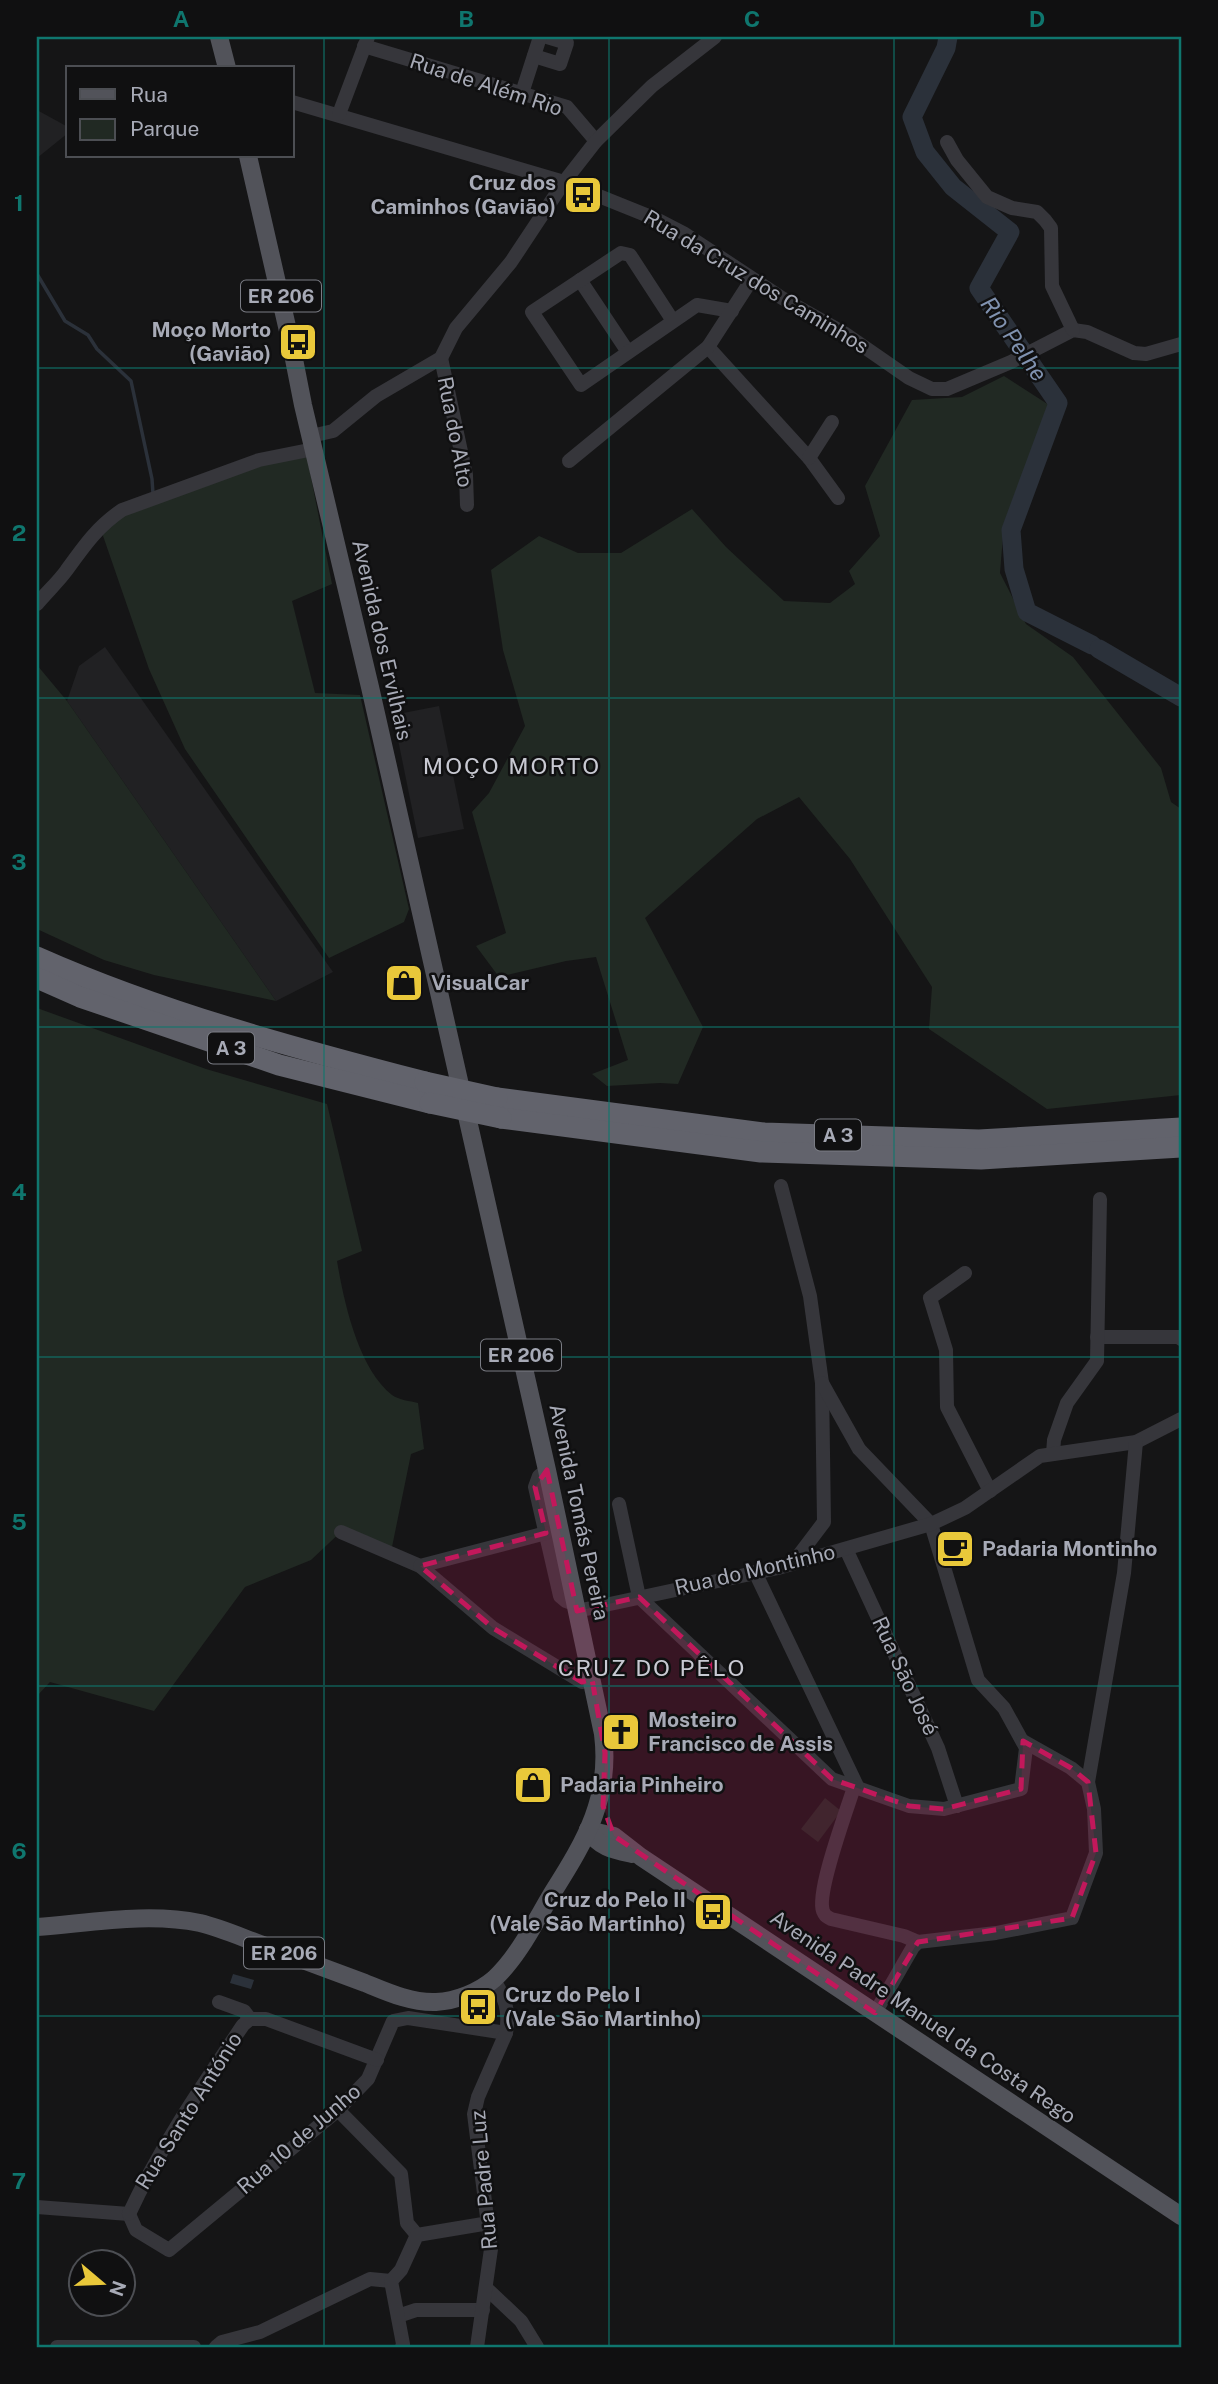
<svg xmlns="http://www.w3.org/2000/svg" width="1218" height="2384" font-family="'Public Sans',sans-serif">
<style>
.built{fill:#212123}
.green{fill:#212923}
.water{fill:#2b313a}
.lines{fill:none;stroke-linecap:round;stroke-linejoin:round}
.stream{stroke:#2b313a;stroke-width:3.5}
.river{stroke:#2b313a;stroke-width:19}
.minor{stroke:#36363b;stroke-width:14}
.major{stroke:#52535a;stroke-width:18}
.highway{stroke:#62636c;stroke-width:21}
.highway-bridge{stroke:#62636c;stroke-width:21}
.marked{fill:#c2185b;fill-opacity:0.2;stroke:#c2185b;stroke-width:5;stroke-dasharray:14 9;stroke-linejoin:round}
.grid{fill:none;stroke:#0f766e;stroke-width:2;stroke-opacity:0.55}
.labels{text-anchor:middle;stroke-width:5;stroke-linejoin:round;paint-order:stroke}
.shield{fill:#101011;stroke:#7a7c84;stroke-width:2}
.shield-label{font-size:19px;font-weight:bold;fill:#a7aab6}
.street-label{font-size:21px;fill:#a7aab6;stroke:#101011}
.poi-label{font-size:21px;font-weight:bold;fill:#a7aab6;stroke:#101011;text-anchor:start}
.water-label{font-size:23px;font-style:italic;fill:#8092b0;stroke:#101011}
.neighbourhood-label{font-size:23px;letter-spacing:2px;fill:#c8c9d2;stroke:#101011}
.neatline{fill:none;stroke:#0f766e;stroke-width:2.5}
.grid-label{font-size:23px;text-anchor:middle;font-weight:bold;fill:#0f766e}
</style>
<rect width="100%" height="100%" fill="#151516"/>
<!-- built -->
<g class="built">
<polygon points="37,110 68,127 68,133 37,158"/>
<polygon points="105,647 333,972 276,1001 67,701 79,666"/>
<polygon points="439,706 464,829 418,838 393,715"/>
</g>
<!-- green -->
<g class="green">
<polygon points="1004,376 1049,405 1004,523 1000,573 1026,624 1073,657 1161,768 1171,802 1181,809 1181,1095 1047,1109 929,1029 932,987 850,859 799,797 757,819 645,918 703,1027 678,1084 660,1083 607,1086 592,1074 628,1060 596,957 566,961 499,977 476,946 506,933 472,812 489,793 525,726 503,650 491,570 539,536 578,553 621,553 692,509 726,547 784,601 830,603 855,584 849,571 880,536 865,486 912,400 962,397"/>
<polygon points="307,457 332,584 292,601 315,693 360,695 409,909 404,922 329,958 185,749 149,669 101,530 121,514 266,464"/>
<polygon points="37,665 67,701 276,1001 154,975 104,960 37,929"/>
<path d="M37,1008L206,1069L327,1104L362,1251L337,1261C344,1302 358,1368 392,1395C399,1400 410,1401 418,1403L424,1449L411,1454L392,1547L345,1528L311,1560L245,1587L154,1711L50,1682L37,1696Z"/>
<polygon points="825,1798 841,1811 818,1842 801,1829"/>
</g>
<!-- water -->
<polygon class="water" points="233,1974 254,1980 251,1989 230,1983"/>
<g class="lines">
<!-- stream -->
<polyline class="stream" points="37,274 65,321 88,335 97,349 131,381 152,479 153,494"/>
<!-- river -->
<g class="river">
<polyline points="948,37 946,48 912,117 925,152 953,187 1010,232 979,288 1058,403 1011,530 1014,569 1027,612 1092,645"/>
<polyline points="1099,649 1181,697"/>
</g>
<!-- minor -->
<g class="minor">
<polyline points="364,46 567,107 596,141"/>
<polyline points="534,56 560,64 567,43 547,37"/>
<polyline points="522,93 540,37"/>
<polyline points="292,102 564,182 656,219 685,234 782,298 844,333 909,378 932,389 947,389 1011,362 1073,330 1087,332 1134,353 1146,354 1181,344"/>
<polyline points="339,114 368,37"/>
<polyline points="947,142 957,160 987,197 1012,208 1037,212 1045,220 1051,228 1052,286 1073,330"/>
<polyline points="580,280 628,352"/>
<polyline points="673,321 630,255 621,253 532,312 581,385 697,305 732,311"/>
<polyline points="708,347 809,458 838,498"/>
<polyline points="441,358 466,475 467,505"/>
<polyline points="311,436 333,431 376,396 441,358 456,328 511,262 564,182 596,141 652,86 715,37"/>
<polyline points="809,458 832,422"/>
<polyline points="569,461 708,347 752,279"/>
<path d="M37,604C46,593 58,582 66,571C84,546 97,527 122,510L259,460L314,449"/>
<polyline points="781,1186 810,1296 822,1383 824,1522 793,1563"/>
<polyline points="965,1273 930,1298 946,1350 947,1407 990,1491"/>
<polyline points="1097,1337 1180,1337 1181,1339"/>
<polyline points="1053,1454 1054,1440 1067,1403 1097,1361 1100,1199"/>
<polyline points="547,1470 539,1476 535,1487 560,1596 566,1601 575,1604"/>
<polyline points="619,1504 639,1597 832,1779 909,1806 944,1809 1021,1789 1026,1748 1004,1708 978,1680 931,1524 859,1449 822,1383"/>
<polyline points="341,1532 420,1566 546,1533"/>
<polyline points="846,1549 938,1748 957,1806"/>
<polyline points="420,1566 493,1628 582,1682 592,1679"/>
<polyline points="755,1572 858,1788"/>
<polyline points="577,1611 778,1568 931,1524 965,1508 1040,1456 1136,1442 1181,1419"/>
<polyline points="1088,1782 1124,1573 1136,1442"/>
<path d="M854,1787C847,1810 816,1892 823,1911C825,1916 826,1916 831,1919L904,1936L918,1942"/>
<polyline points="219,2002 244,2011 250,2019"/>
<polyline points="875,2013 913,1947 918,1942 996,1933 1072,1918 1096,1853 1094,1809 1088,1782 1071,1768 1023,1741"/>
<polyline points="338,2110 401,2174 407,2223 417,2235"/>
<polyline points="37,2207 129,2214"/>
<polyline points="129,2214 136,2230 169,2250 338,2110 368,2079 393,2021 408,2018 506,2033"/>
<path d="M129,2214C160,2147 202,2086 243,2025L250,2019H266L377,2060"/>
<polyline points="486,2288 521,2321 537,2347"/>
<polyline points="398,2316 416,2310 483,2310"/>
<polyline points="57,2347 194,2347"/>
<polyline points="216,2347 222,2342 260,2332 370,2279 391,2281"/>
<polyline points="402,2347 403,2344 391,2281 401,2270 417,2235 489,2223"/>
<path d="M477,2347L491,2249L474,2114L478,2097L506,2033C510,2011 505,1997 493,1979"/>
</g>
<!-- major -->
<g class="major">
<polyline points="219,37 227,68"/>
<polyline points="588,1830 614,1836 641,1857 1181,2216"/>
<path d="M588,1830C598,1847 614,1850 632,1854"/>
<path d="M37,1927C90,1923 148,1912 200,1923C221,1928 241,1937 260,1944C295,1957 330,1970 365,1983C387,1992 411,2003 436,2002C456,2001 479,1992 494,1979C519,1956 536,1920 553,1892C586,1840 611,1797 603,1734L547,1470L370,687L303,405L291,344L248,156"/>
</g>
<!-- highway -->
<g class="highway">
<path d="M37,957C161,1012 294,1048 425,1082"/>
<polyline points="37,978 80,997 279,1065 430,1103"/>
<polyline points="497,1098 764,1133 979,1140 1181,1128"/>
<polyline points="501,1118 761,1152 981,1159 1181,1147"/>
</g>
<!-- highway-bridge -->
<g class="highway-bridge">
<polyline points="425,1082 497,1098"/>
<polyline points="430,1103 501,1118"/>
</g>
</g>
<!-- marked area -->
<path class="marked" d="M547,1470L577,1611L639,1597L832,1779L909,1806L944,1809L1021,1789L1023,1741L1071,1768L1088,1782L1096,1853L1072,1918L918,1942L875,2013L614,1836L603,1806L605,1753L592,1679L582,1682L493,1628L420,1566L546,1533L535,1487Z"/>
<!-- grid -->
<path class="grid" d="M324,37V2347M609,37V2347M894,37V2347M37,368H1181M37,698H1181M37,1027H1181M37,1357H1181M37,1686H1181M37,2016H1181"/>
<!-- icons -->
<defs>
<symbol id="bus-square" viewBox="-11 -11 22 22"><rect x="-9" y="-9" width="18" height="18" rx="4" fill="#e9c83a" stroke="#101011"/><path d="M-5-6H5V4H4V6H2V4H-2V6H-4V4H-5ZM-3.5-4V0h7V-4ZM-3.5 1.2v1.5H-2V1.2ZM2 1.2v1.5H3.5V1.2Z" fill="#111"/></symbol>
<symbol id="shop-square" viewBox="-11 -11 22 22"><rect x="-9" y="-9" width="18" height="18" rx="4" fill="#e9c83a" stroke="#101011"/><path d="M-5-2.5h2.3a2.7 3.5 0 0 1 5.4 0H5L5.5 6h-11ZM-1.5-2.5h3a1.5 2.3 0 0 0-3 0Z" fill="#111"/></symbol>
<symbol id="cafe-square" viewBox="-11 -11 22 22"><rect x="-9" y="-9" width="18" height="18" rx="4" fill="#e9c83a" stroke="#101011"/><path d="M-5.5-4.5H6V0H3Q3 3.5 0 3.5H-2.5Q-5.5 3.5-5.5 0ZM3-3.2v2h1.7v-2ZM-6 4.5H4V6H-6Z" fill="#111"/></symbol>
<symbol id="church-square" viewBox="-11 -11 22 22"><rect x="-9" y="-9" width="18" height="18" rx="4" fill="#e9c83a" stroke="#101011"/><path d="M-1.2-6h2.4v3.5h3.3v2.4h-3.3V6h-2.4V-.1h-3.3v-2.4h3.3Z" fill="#111"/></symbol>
</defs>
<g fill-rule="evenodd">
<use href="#bus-square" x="561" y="173" width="44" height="44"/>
<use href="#bus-square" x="276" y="320" width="44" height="44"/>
<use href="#shop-square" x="382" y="961" width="44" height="44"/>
<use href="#cafe-square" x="933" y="1527" width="44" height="44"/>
<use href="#church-square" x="599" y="1710" width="44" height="44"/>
<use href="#shop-square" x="511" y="1763" width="44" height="44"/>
<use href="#bus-square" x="691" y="1890" width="44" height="44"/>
<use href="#bus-square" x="456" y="1985" width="44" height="44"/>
</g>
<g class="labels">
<!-- shield labels -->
<g class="shield">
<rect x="241" y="280.5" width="80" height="31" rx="5"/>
<rect x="208" y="1032.5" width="46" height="31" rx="5"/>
<rect x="815" y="1119.5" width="46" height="31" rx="5"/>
<rect x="481" y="1339.5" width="80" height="31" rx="5"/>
<rect x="244" y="1937.5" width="80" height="31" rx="5"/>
</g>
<g class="shield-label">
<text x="281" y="303">ER 206</text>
<text x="231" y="1055">A 3</text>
<text x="838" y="1142">A 3</text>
<text x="521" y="1362">ER 206</text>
<text x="284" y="1960">ER 206</text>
</g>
<!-- street labels -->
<g class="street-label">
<text transform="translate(486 85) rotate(18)" y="7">Rua de Além Rio</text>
<text transform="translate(756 282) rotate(31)" y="7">Rua da Cruz dos Caminhos</text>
<text transform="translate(455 432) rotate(79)" y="7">Rua do Alto</text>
<text transform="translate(382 640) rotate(77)" y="7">Avenida dos Ervilhais</text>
<text transform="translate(579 1512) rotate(78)" y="7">Avenida Tomás Pereira</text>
<text transform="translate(755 1570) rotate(-13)" y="7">Rua do Montinho</text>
<text transform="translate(905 1676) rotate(65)" y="7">Rua São José</text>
<text transform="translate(923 2017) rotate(34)" y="7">Avenida Padre Manuel da Costa Rego</text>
<text transform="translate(189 2111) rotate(-58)" y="7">Rua Santo António</text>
<text transform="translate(299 2139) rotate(-41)" y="7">Rua 10 de Junho</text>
<text transform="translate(484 2180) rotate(-95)" y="7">Rua Padre Luz</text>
</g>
<!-- poi labels -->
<g class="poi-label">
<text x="556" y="190" text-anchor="end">Cruz dos<tspan x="556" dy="24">Caminhos (Gavião)</tspan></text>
<text x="271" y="337" text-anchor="end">Moço Morto<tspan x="271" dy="24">(Gavião)</tspan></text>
<text x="431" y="990">VisualCar</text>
<text x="982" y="1556">Padaria Montinho</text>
<text x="648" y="1727">Mosteiro<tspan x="648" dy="24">Francisco de Assis</tspan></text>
<text x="560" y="1792">Padaria Pinheiro</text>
<text x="686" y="1907" text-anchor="end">Cruz do Pelo II<tspan x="686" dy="24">(Vale São Martinho)</tspan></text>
<text x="505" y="2002">Cruz do Pelo I<tspan x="505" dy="24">(Vale São Martinho)</tspan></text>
</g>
<!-- water labels -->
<g class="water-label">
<text transform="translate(1014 339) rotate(55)" y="8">Rio Pelhe</text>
</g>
<!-- neighbourhood labels -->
<g class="neighbourhood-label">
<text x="512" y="774">MOÇO MORTO</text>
<text x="652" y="1676">CRUZ DO PÊLO</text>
</g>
</g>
<!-- border -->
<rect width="1218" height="2384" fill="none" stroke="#101011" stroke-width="77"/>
<!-- legend -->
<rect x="66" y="66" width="228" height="91" fill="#101011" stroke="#4c4e53" stroke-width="2"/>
<rect x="80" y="89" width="35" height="10" fill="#52535a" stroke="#4c4e53" stroke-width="2"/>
<text x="130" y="102" font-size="21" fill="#a7aab6">Rua</text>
<rect x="80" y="119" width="35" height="21" fill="#212923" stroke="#4c4e53" stroke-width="2"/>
<text x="130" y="136" font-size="21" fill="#a7aab6">Parque</text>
<!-- north arrow -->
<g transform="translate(102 2283) rotate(109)"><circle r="33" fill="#101011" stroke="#4c4e53" stroke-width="2"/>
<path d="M0-5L12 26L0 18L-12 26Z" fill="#e9c83a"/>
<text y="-10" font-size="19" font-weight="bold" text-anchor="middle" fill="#a7aab6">N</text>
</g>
<rect x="38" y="38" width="1142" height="2308" class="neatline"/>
<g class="grid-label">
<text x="181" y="27">A</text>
<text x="466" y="27">B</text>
<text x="752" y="27">C</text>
<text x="1037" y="27">D</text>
<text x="19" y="211">1</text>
<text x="19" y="541">2</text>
<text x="19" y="870">3</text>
<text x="19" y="1200">4</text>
<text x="19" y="1530">5</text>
<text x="19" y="1859">6</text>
<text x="19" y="2189">7</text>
</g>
</svg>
